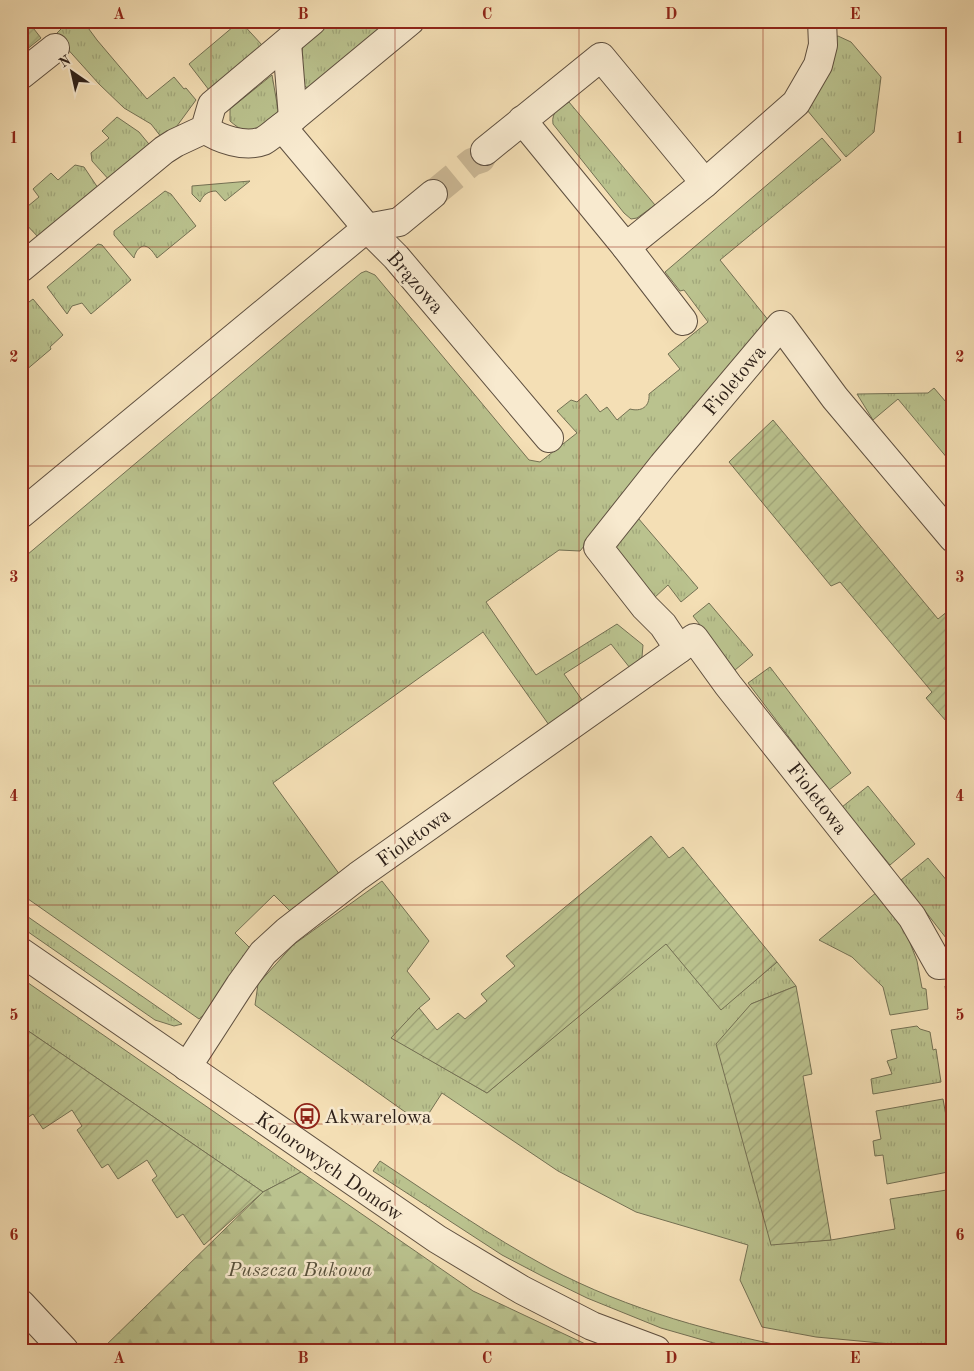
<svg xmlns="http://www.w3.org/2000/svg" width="974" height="1371" font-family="'Old Standard TT',serif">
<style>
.grass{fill:url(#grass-tufts);stroke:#747154}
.forest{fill:url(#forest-firs);stroke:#747154}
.garden{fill:url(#garden-furrows);stroke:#747154}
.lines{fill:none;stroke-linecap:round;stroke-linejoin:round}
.minor-tunnel{stroke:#ccb996;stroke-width:28;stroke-dasharray:28 14;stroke-linecap:butt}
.minor-casing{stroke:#5f5040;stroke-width:30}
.minor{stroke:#f8eacf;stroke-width:28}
.grid{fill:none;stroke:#8f2418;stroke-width:1;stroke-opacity:0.55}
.labels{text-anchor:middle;stroke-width:5;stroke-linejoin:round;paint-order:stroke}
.street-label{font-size:20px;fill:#2d2019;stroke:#f8eacf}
.poi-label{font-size:20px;fill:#2d2019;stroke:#f8eacf;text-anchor:start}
.park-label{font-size:20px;font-style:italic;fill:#57513c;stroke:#f8eacf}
.neatline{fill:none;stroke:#8f2418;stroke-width:2}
.grid-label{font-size:16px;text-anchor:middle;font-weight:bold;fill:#8f2418}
</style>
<defs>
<pattern id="grass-tufts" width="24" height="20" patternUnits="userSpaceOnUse" patternTransform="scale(1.25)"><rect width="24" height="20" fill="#bac28e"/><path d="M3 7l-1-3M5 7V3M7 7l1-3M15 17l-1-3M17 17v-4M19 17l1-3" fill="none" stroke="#a0a67a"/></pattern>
<pattern id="forest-firs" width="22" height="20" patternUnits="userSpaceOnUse" patternTransform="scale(1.25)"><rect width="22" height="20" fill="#bac28e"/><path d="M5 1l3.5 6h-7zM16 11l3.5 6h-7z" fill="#a0a67a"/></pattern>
<pattern id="garden-furrows" width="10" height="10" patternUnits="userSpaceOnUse" patternTransform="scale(1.25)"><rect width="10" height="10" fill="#bac28e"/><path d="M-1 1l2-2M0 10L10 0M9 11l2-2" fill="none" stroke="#a0a67a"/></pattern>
</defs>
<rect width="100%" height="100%" fill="#f4dfb5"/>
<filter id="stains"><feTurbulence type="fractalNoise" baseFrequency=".004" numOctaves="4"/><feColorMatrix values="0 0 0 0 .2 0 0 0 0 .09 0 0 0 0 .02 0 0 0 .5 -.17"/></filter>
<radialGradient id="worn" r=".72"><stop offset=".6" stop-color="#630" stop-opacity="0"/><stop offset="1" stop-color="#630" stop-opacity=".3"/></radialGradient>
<!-- grass -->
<g class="grass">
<polygon points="69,21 83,21 97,40 147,99 174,77 184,89 186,88 196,100 174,130 162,138 151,124 124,108 99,84 55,35"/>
<polygon points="240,21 262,45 209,90 189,64"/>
<polygon points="331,21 390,21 309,89 303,85 301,60 303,44"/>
<polygon points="838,36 851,42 881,77 874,132 846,157 807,110 810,108 835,37"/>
<path d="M272,75L279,115C259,129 251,140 230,121V109Z"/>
<path d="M569,102L655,205L637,218L631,219L624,213L553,124C551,111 560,108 569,102Z"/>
<polygon points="117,117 139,132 153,149 111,182 92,161 91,153 109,138 102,131"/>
<path d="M822,138L841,160L720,260L769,321L580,551L559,550L486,602L536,675L617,624L643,645L642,657L630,668L611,644L564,674L582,700L549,725L483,632L273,783L340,875L292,913L274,895L235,933L253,951L213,1007L199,1019L21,894V560L361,273L366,271L375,275L529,460L540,462L577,433L557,411L571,400L577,402L586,394L600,412L607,407L617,420L630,409C641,412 650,407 649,394L680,369L668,354L708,322L684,290L680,291L665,272Z"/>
<polygon points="75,165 84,167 100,191 40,239 21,219 22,211 39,197 33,189 51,173 58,180"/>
<path d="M250,181L225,201L216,191C208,191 203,195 200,202L192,194V186Z"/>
<path d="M165,191L171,194L196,226L157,258C155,255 152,250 149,248C141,242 135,252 134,258L114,235V231Z"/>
<polygon points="98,244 102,245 131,280 91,314 82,303 72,306 67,314 47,287"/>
<polygon points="33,299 63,335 50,347 51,349 25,371 21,366 21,308"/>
<polygon points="934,388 952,409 949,411 953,415 953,465 898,399 873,420 857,394 928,393"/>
<polygon points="638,518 698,588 681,602 668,585 653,599 615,554 617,545"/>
<polygon points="709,603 753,655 735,670 693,616"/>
<polygon points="770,667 851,773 829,790 748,683"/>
<polygon points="868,786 915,844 890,865 842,807"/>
<polygon points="928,858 953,888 953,947 901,880"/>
<polygon points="382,881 429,941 407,971 430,999 419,1008 392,1038 487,1093 666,943 721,1009 777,962 796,986 751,1004 771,1244 831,1240 895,1229 890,1199 953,1189 953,1346 913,1346 816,1337 762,1327 740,1280 748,1245 636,1212 558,1171 442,1093 422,1124 255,1005 258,984 293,945"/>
<polygon points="877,892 904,927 917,961 922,988 926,989 928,1009 890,1015 883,987 852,957 819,940"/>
<polygon points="21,912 182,1024 174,1026 155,1020 21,927"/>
<polygon points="21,978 301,1172 263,1192 21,1026"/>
<polygon points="953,984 953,1046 945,986"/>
<polygon points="917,1026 920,1029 930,1032 933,1050 936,1049 941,1082 873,1094 871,1079 892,1074 887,1061 897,1058 891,1030"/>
<polygon points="943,1099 953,1155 953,1171 887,1184 883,1155 875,1156 873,1141 881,1139 876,1111"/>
<path d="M380,1161C436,1198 490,1236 549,1268C628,1310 717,1334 804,1350H738L661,1328L587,1298L542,1276L502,1255L373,1171Z"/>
</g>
<!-- forest -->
<polygon class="forest" points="301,1172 473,1291 598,1350 101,1350 263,1192"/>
<!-- garden -->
<g class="garden">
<polygon points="30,24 41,38 21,54 21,31"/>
<polygon points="773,420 938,619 953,607 953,729 926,698 932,692 840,582 831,586 729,462"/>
<polygon points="651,836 669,858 683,847 777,962 721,1010 666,944 487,1093 391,1038 419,1008 437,1030 458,1013 465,1019 487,1001 481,994 515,966 506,956"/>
<polygon points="796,986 812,1074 803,1076 831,1240 771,1245 716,1044 751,1004"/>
<polygon points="21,1026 263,1192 204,1245 183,1214 177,1218 152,1180 157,1176 147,1160 118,1179 108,1164 102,1168 77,1130 82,1126 72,1110 43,1129 33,1114 27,1118 21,1109"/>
</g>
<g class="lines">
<!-- minor-tunnel -->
<polyline class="minor-tunnel" points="433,194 472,162 481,159 485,151"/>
<defs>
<g id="minor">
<polyline points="287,43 293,118"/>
<polyline points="21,75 55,48"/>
<polyline points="282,127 367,228 396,257 549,438"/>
<path d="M205,129C219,139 245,148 263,141C269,138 276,131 282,127L410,21"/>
<polyline points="485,151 601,57 705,183 626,247 522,120"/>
<polyline points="705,183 796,103 818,65 823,45 822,21"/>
<polyline points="626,247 683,321"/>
<polyline points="21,268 164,150 175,143 205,129 212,105 312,21"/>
<polyline points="21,514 367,228 399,222 433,194"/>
<polyline points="679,649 694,638 728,685 912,917 939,965 953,964"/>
<polyline points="21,952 437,1239 522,1290 592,1326 656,1350"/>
<polyline points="187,1067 240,985 263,953 287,931 358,876 679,649 663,625 645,607 598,547 663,465 781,325 835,398 953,538"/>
<polyline points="21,1304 64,1350"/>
</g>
</defs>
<!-- minor casing -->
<use href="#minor" class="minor-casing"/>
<!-- minor -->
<use href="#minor" class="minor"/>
</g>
<!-- grid -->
<path class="grid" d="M211,21V1350M395,21V1350M579,21V1350M763,21V1350M21,247H953M21,466H953M21,686H953M21,905H953M21,1124H953"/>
<!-- icons -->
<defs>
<symbol id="bus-ring" viewBox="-11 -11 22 22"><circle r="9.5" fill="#f8eacf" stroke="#8f2418" stroke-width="1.5"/><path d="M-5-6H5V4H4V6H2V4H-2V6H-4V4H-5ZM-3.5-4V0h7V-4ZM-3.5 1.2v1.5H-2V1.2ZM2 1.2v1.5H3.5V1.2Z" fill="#8f2418"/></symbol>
</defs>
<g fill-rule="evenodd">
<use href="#bus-ring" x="293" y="1102" width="28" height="28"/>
</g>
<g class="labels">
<!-- street labels -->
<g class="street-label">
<text transform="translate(416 282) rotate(49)" y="7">Brązowa</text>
<text transform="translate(734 380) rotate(-50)" y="7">Fioletowa</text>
<text transform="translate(818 798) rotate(52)" y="7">Fioletowa</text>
<text transform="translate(413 837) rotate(-36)" y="7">Fioletowa</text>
<text transform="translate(330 1166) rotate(35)" y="7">Kolorowych Domów</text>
</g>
<!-- poi labels -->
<g class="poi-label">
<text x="324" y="1123">Akwarelowa</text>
</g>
<!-- park labels -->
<g class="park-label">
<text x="300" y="1276">Puszcza Bukowa</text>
</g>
</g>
<!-- margin -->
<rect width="974" height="1371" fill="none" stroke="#f4dfb5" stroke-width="55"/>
<!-- north arrow -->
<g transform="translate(72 72) rotate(326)" stroke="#f8eacf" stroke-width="4" paint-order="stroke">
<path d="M0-4L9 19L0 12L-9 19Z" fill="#2d2019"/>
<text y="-8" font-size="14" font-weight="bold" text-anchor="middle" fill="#2d2019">N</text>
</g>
<rect x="28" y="28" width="918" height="1316" class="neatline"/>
<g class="grid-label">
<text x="119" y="19">A</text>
<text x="303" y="19">B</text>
<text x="487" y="19">C</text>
<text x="671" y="19">D</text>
<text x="855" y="19">E</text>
<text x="14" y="143">1</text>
<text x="960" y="143">1</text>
<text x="14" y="362">2</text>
<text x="960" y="362">2</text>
<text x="14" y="582">3</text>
<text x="960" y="582">3</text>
<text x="14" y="801">4</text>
<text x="960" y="801">4</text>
<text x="14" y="1020">5</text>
<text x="960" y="1020">5</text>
<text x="14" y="1240">6</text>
<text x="960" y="1240">6</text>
<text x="119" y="1363">A</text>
<text x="303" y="1363">B</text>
<text x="487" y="1363">C</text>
<text x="671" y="1363">D</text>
<text x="855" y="1363">E</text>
</g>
<rect width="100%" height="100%" filter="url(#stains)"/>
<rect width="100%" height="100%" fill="url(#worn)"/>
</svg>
